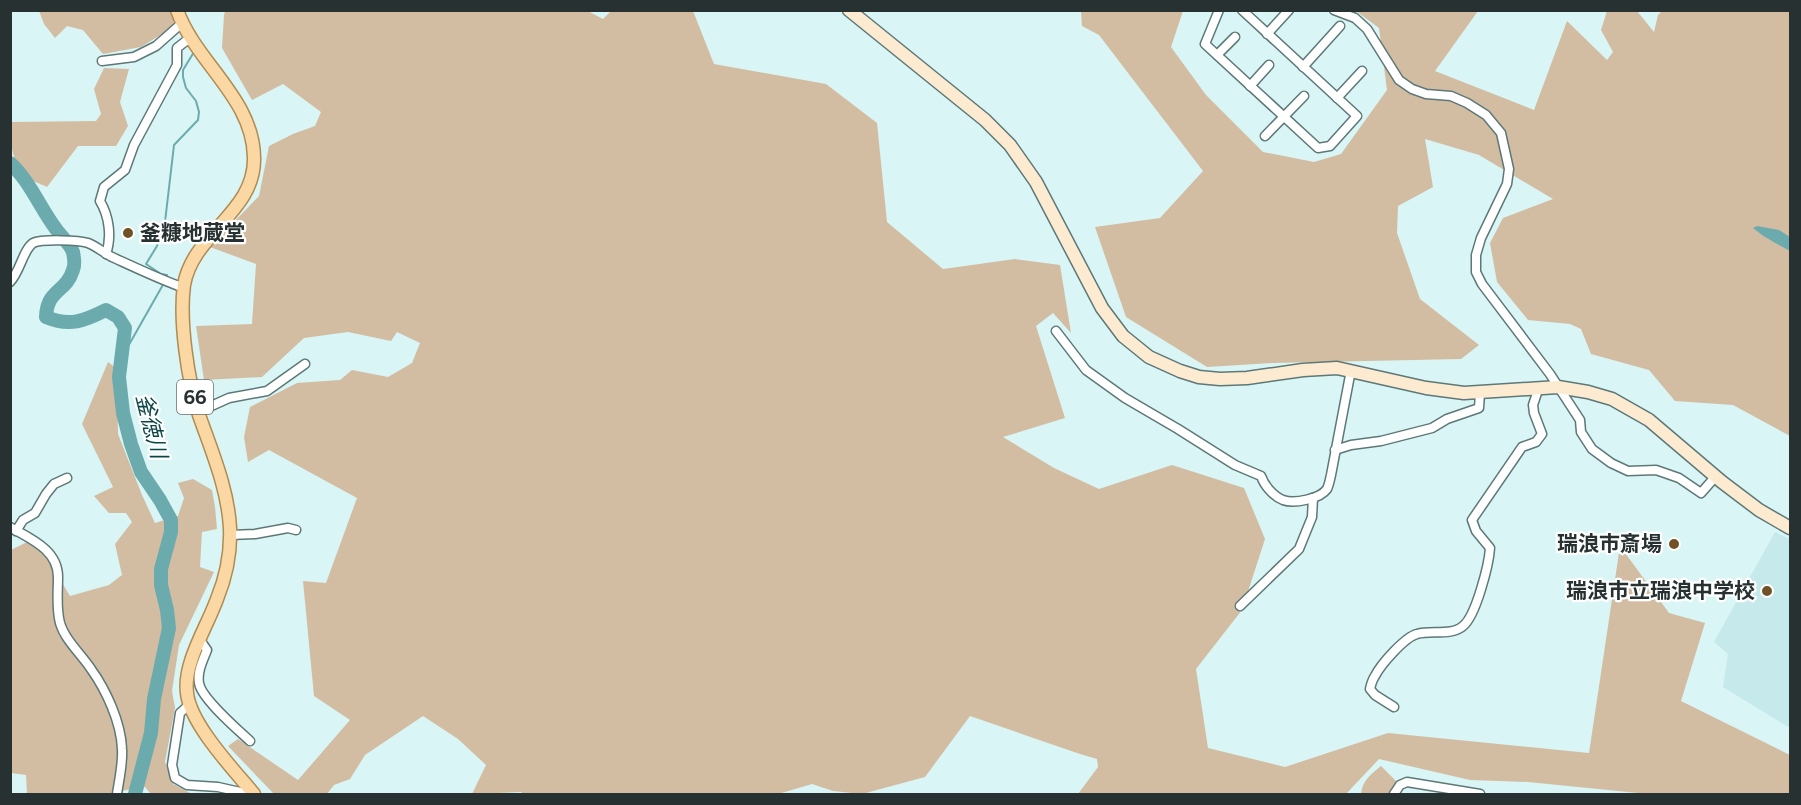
<svg xmlns="http://www.w3.org/2000/svg" width="1801" height="805" font-family="Figtree,'Noto Sans JP',sans-serif">
<style>
.built{fill:#c6eaeb}
.green{fill:#d2bda2}
.water{fill:#6cabad}
.lines{fill:none;stroke-linecap:round;stroke-linejoin:round}
.stream{stroke:#6cabad;stroke-width:2}
.river{stroke:#6cabad;stroke-width:14}
.street-casing{stroke:#5e7777;stroke-width:11}
.secondary-casing{stroke:#5e7777;stroke-width:15}
.primary-casing{stroke:#af8b53;stroke-width:15}
.street{stroke:#fff;stroke-width:8}
.secondary{stroke:#fdebd1;stroke-width:12}
.primary{stroke:#fbd7a3;stroke-width:12}
.poi-dot{fill:#705226;stroke:#fff;stroke-width:2}
.labels{text-anchor:middle;stroke-width:4.5;stroke-linejoin:round;paint-order:stroke}
.shield{fill:#fff;stroke:#686f70;stroke-width:1.5}
.shield-label{font-size:20px;font-weight:bold;fill:#273132}
.poi-label{font-size:21px;font-weight:bold;fill:#273132;stroke:#fff;text-anchor:end}
.water-label{font-size:22px;font-style:italic;fill:#0b4648;stroke:#fff}
</style>
<rect width="100%" height="100%" fill="#d9f5f5"/>
<!-- built -->
<polygon class="built" points="1775,532 1790,539 1790,728 1723,687 1728,654 1714,642"/>
<!-- green -->
<g class="green">
<polygon points="56,10 171,11 175,26 141,47 103,54 83,30 67,26 55,38 44,24 39,11"/>
<polygon points="586,10 603,19 611,11 693,11 714,64 826,84 877,123 887,222 943,269 1015,259 1060,265 1071,333 1053,313 1036,326 1065,418 1003,437 1054,468 1099,489 1172,465 1244,488 1265,539 1242,610 1196,669 1208,748 1285,767 1388,733 1589,753 1620,546 1669,613 1705,623 1681,701 1790,755 1790,794 1648,794 1528,782 1470,780 1379,759 1346,794 1078,794 1098,767 1097,759 1080,754 970,716 925,777 862,794 833,791 812,784 778,794 523,794 521,792 472,794 486,765 458,739 423,716 365,755 350,779 334,785 327,794 274,794 228,746 238,739 298,780 350,720 314,696 303,581 326,583 357,498 269,450 248,462 244,437 250,407 297,383 340,380 352,370 388,377 412,363 420,343 397,332 391,341 348,332 304,338 262,377 204,380 196,326 252,324 256,264 210,247 259,196 269,146 293,134 315,126 321,112 283,84 252,100 222,48 224,15 225,11"/>
<polygon points="1081,11 1183,11 1171,47 1206,95 1263,152 1314,162 1341,154 1387,90 1379,28 1356,11 1478,11 1435,71 1534,110 1567,21 1607,60 1613,52 1601,30 1607,11 1637,11 1654,32 1658,15 1662,11 1790,11 1790,436 1733,405 1675,401 1649,370 1591,354 1581,329 1570,324 1528,320 1497,282 1490,243 1503,218 1553,199 1479,155 1425,139 1433,187 1398,206 1397,233 1420,299 1479,345 1461,359 1272,363 1207,367 1126,317 1095,227 1160,218 1203,171 1099,35 1082,26"/>
<path d="M104,68L129,69L120,102L128,126L116,146H78L47,187C41,184 31,181 26,176C11,160 10,143 11,122L96,121L101,114L94,89Z"/>
<polygon points="108,362 117,369 118,434 142,495 155,523 178,516 184,498 178,483 193,479 212,490 215,507 217,529 202,532 200,567 214,572 179,645 172,691 175,708 165,762 173,784 192,794 151,794 145,787 126,790 114,794 27,794 26,775 11,773 11,550 35,538 70,596 109,585 122,575 115,544 132,522 126,513 109,513 94,496 113,487 82,424"/>
<path d="M1381,766L1400,785L1391,794H1361C1362,781 1371,774 1381,766Z"/>
</g>
<!-- water -->
<path class="water" d="M1757,226L1779,230L1790,237V249L1788,250C1777,244 1762,236 1753,228Z"/>
<g class="lines">
<!-- stream -->
<g class="stream">
<polyline points="166,278 167,275 161,274 146,264 157,246 165,222 174,145 198,120 199,112 196,101 186,88 183,77 183,70 194,52"/>
<polyline points="122,357 164,283"/>
</g>
<!-- river -->
<path class="river" d="M10,163C30,181 40,208 56,229C61,236 70,244 73,252C74,257 75,266 73,270C66,293 47,289 46,317C70,327 84,321 106,310L118,317L125,328L119,377L123,413L131,444L141,472L160,500L171,520V532L161,569V585L167,610L169,628L154,699L151,733L135,794"/>
<defs>
<g id="street">
<polyline points="1219,10 1205,44 1318,148 1330,146 1357,116 1242,10"/>
<polyline points="1334,10 1355,18 1367,29 1399,80 1412,89 1426,94 1451,96 1467,103 1486,115 1501,133 1509,169 1507,184 1481,238 1476,255 1476,272 1482,284 1550,374 1580,420 1581,432 1592,449 1611,463 1628,471 1656,470 1679,478 1701,493 1716,476"/>
<polyline points="1267,34 1289,10"/>
<polyline points="1217,55 1235,37"/>
<polyline points="102,61 134,57 156,46 182,23"/>
<polyline points="1303,67 1340,26"/>
<polyline points="1250,86 1269,65"/>
<polyline points="1337,98 1362,71"/>
<polyline points="1265,136 1304,96"/>
<path d="M106,254C112,237 109,216 100,201L104,187L125,170L134,145L177,65V48L191,37"/>
<path d="M10,282C20,272 23,250 33,243C41,239 79,240 88,243C96,246 104,253 112,257C136,268 159,279 184,288"/>
<path d="M1056,331L1086,370L1125,398L1178,429L1235,465L1261,476C1264,485 1273,496 1283,500C1294,504 1320,499 1327,489C1329,485 1330,479 1331,475L1351,370"/>
<polyline points="198,412 229,398 267,391 305,364"/>
<polyline points="1335,450 1351,445 1381,441 1432,428 1447,419 1479,408 1480,392"/>
<path d="M10,527C31,539 58,550 58,577C58,592 56,608 60,623C65,640 81,654 91,669C106,690 121,722 122,749C123,764 119,780 117,794"/>
<polyline points="16,531 23,520 35,513 46,494 54,484 67,478"/>
<polyline points="230,535 255,534 288,528 296,530"/>
<polyline points="1240,606 1299,549 1312,517 1313,498"/>
<path d="M200,640L207,650C203,660 197,672 199,683C201,698 237,729 250,741"/>
<polyline points="189,705 180,713 172,765 175,778 187,785 218,787 249,794"/>
<path d="M1394,707L1375,695L1370,689C1371,685 1372,680 1375,676C1381,664 1405,637 1417,634C1431,630 1452,636 1463,626C1476,616 1489,564 1490,548L1476,531L1472,520L1522,447L1536,442L1542,434L1534,413L1533,405L1539,387"/>
<polyline points="1394,794 1400,785 1407,782 1480,794"/>
</g>
<polyline id="secondary" points="849,10 985,120 1010,145 1036,182 1102,308 1123,336 1149,357 1180,371 1199,377 1220,379 1247,378 1303,370 1337,368 1426,388 1464,393 1558,387 1588,392 1612,399 1649,420 1722,482 1759,510 1790,528"/>
<path id="primary" d="M177,10C196,63 253,98 254,157C256,212 193,233 184,285C179,321 188,381 199,415C212,452 228,489 230,528C231,552 226,577 217,599C207,627 183,663 187,693C190,724 234,770 254,794"/>
</defs>
<!-- street casing -->
<use href="#street" class="street-casing"/>
<!-- secondary casing -->
<use href="#secondary" class="secondary-casing"/>
<!-- primary casing -->
<use href="#primary" class="primary-casing"/>
<!-- street -->
<use href="#street" class="street"/>
<!-- secondary -->
<use href="#secondary" class="secondary"/>
<!-- primary -->
<use href="#primary" class="primary"/>
</g>
<!-- markers -->
<g class="poi-dot">
<circle cx="128" cy="233" r="6"/>
<circle cx="1674" cy="544" r="6"/>
<circle cx="1767" cy="591" r="6"/>
</g>
<g class="labels">
<!-- shield labels -->
<rect class="shield" x="177" y="380" width="36" height="34" rx="4.5"/>
<g class="shield-label">
<text x="195" y="404">66</text>
</g>
<!-- poi labels -->
<g class="poi-label">
<text x="140" y="240" text-anchor="start">釜糠地蔵堂</text>
<text x="1662" y="551">瑞浪市斎場</text>
<text x="1755" y="598">瑞浪市立瑞浪中学校</text>
</g>
<!-- water labels -->
<g class="water-label">
<text transform="translate(152 426) rotate(76)" y="8">釜徳川</text>
</g>
</g>
<!-- border -->
<rect width="1801" height="805" fill="none" stroke="#273132" stroke-width="24"/>
</svg>
